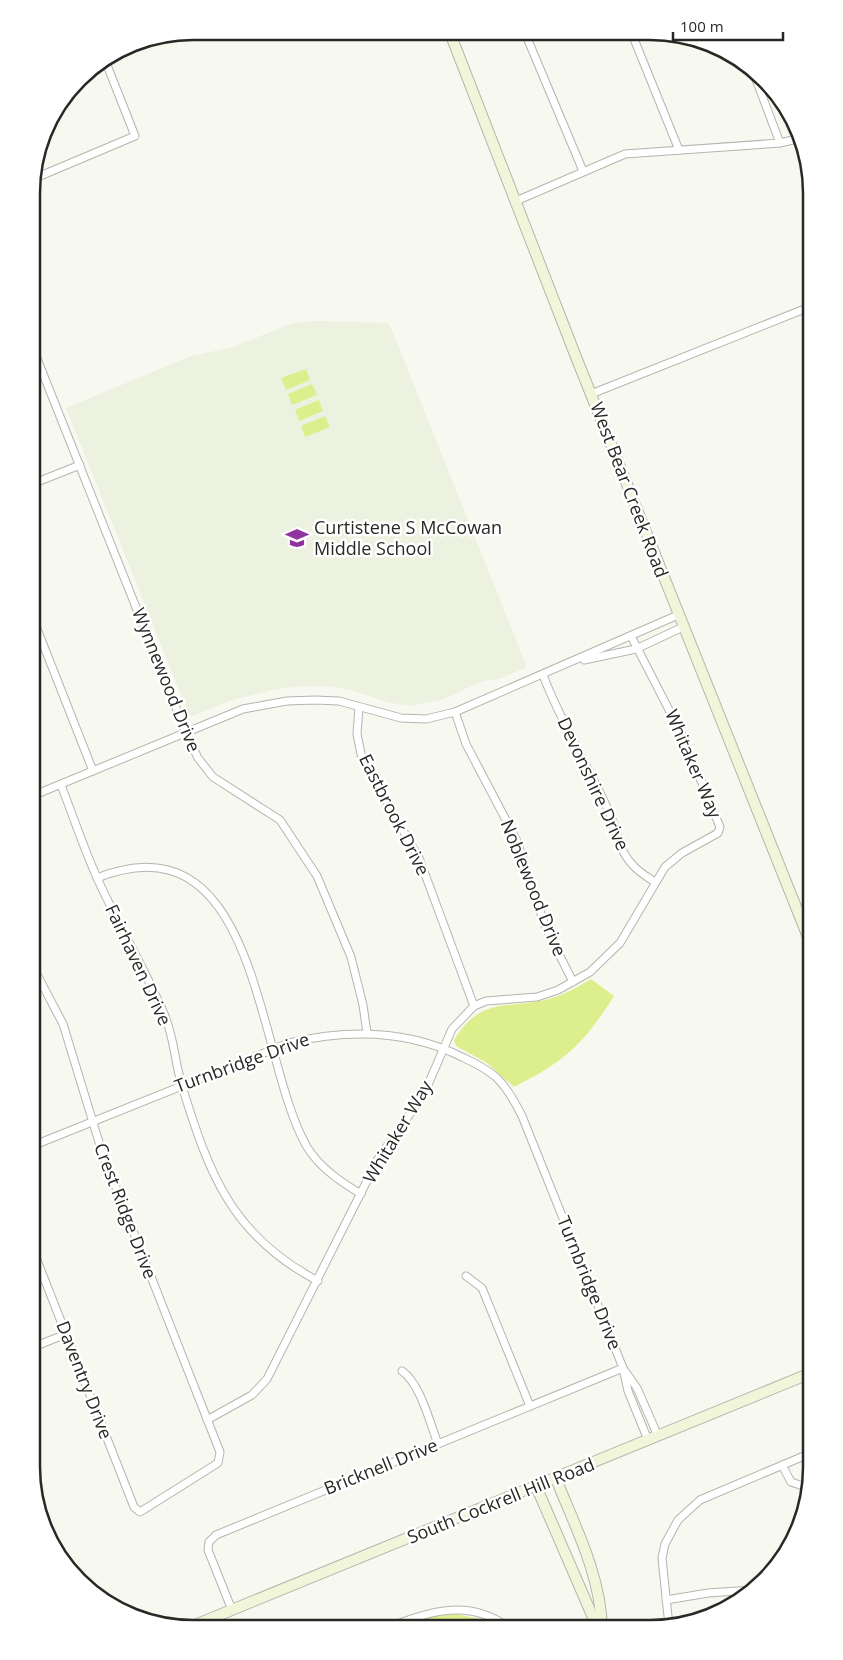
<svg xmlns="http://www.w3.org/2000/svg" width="843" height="1660" font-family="'Open Sans',sans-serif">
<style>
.built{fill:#edf1e0}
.green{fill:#ddef8c}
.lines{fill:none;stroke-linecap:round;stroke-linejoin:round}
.street-casing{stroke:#b4b6ad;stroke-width:9}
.secondary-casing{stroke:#b4b6ad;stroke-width:12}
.street{stroke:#fff;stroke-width:7}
.secondary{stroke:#f1f6db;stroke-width:10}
.labels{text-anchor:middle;stroke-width:5;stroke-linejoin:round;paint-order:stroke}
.street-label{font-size:18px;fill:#282925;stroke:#fff}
.poi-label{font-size:18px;fill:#282925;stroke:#fff;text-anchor:start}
.rim{fill:none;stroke:#282925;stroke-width:2.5}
</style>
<rect width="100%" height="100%" fill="#f7f9f0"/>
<!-- built -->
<polygon class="built" points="318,321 389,323 527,667 499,679 483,681 441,700 410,706 387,702 354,691 328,686 300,686 273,690 229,701 190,717 66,408 191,356 233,347 293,323"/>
<!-- green -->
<g class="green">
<polygon points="306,369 310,380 286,390 281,378"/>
<polygon points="312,384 317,395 292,405 288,394"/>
<polygon points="319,400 323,411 299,421 295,410"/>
<polygon points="325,416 330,427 305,437 301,426"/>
<path d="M591,979L614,996C584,1044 564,1062 514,1087L487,1063L456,1046L454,1040C482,995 506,1010 549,999C564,995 578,987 591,979Z"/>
<polygon points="456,1614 484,1620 500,1628 410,1628 413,1622 434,1616"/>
</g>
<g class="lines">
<defs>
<g id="street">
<polyline points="525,33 583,171"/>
<polyline points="632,34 679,150"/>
<polyline points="752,69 780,143"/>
<polyline points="33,179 135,136 105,60"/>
<polyline points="516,201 625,154 780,143 801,138"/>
<polyline points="32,346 186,733 198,758 213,777 280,820 317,876 351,957 363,1005 367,1033"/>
<polyline points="591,394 812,306"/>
<polyline points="32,484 80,465"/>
<polyline points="32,616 93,771"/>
<polyline points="584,660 636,649 683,627"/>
<path d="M543,675C561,723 589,767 610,814C617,830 619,850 631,863C637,871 647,877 655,882"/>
<polyline points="359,707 357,734 361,754 369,772 419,858 474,1006"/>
<polyline points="455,712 466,744 517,841 545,926 573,982"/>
<path d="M61,785C73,816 84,849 98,880C119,926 145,969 165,1016C174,1038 175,1063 182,1086C209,1174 232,1236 318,1281"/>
<polyline points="32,796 243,709 287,701 315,700 339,701 401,718 426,719 455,712 678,615"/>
<path d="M97,878C260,813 256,1060 307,1147C320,1168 341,1182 361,1194"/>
<path d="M32,1146L289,1043C348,1029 409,1030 464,1058C475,1063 488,1070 497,1078C508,1089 515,1102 522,1116L623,1368L628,1391L648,1440"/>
<polyline points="31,1245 134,1507 140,1512 218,1463 220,1452 102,1152 63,1024 32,965"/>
<polyline points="466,1276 482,1288 530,1406"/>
<polyline points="31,1348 66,1334"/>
<path d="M402,1371C420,1383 430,1423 438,1444"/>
<polyline points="625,1371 637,1388 658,1436"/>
<polyline points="207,1420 252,1395 267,1379 378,1159 424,1094 452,1029 474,1006 486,1001 537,997 558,990 590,972 620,943 665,867 682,853 718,833 720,827 684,739 631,636"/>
<polyline points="782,1465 791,1482 809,1488"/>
<polyline points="666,1600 708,1593 752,1590"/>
<polyline points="232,1610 208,1550 209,1542 216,1535 623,1368"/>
<polyline points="669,1626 662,1558 665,1544 678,1520 700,1500 811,1453"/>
<path d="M387,1628C428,1611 470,1598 509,1628"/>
</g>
<g id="secondary">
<polyline points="450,33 576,357 812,947"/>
<path d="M556,1479C575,1526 601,1576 602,1629"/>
<polyline points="536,1486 598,1629"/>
<polyline points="190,1627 811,1373"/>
</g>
</defs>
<!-- street casing -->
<use href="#street" class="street-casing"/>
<!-- secondary casing -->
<use href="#secondary" class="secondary-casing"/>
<!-- street -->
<use href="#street" class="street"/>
<!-- secondary -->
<use href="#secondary" class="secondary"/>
</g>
<!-- icons -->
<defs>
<symbol id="school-bare" viewBox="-9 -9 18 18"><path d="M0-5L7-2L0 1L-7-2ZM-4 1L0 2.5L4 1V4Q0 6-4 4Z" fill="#8f339e" stroke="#fff" stroke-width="2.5" paint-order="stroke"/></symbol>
</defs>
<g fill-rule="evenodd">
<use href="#school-bare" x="281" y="522" width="32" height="32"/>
</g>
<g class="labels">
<!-- street labels -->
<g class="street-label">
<text transform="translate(629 490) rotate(69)" y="6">West Bear Creek Road</text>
<text transform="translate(166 680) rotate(68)" y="6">Wynnewood Drive</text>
<text transform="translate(693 764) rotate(67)" y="6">Whitaker Way</text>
<text transform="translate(593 784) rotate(65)" y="6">Devonshire Drive</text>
<text transform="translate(394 815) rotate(63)" y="6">Eastbrook Drive</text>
<text transform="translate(533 888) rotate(68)" y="6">Noblewood Drive</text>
<text transform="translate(138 965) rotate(65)" y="6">Fairhaven Drive</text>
<text transform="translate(242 1063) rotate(-20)" y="6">Turnbridge Drive</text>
<text transform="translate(398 1132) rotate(-59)" y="6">Whitaker Way</text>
<text transform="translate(125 1211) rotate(69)" y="6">Crest Ridge Drive</text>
<text transform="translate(589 1283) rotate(68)" y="6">Turnbridge Drive</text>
<text transform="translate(84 1380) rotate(69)" y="6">Daventry Drive</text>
<text transform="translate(381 1467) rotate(-22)" y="6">Bricknell Drive</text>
<text transform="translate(501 1501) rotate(-22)" y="6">South Cockrell Hill Road</text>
</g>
<!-- poi labels -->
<g class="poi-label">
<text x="314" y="534">Curtistene S McCowan<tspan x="314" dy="21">Middle School</tspan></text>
</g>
</g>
<!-- crop -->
<path d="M0 0H843V1660H0ZM193 40H650A153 153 0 0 1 803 193V1467A153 153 0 0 1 650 1620H193A153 153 0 0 1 40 1467V193A153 153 0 0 1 193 40Z" fill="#fff" fill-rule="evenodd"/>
<path class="rim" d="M193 40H650A153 153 0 0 1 803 193V1467A153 153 0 0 1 650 1620H193A153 153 0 0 1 40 1467V193A153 153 0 0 1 193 40Z"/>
<!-- scale -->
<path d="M673 32v8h110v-8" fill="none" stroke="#282925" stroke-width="2.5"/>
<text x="680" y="32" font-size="15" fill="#282925" stroke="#ffffff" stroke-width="4" paint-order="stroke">100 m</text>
</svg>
